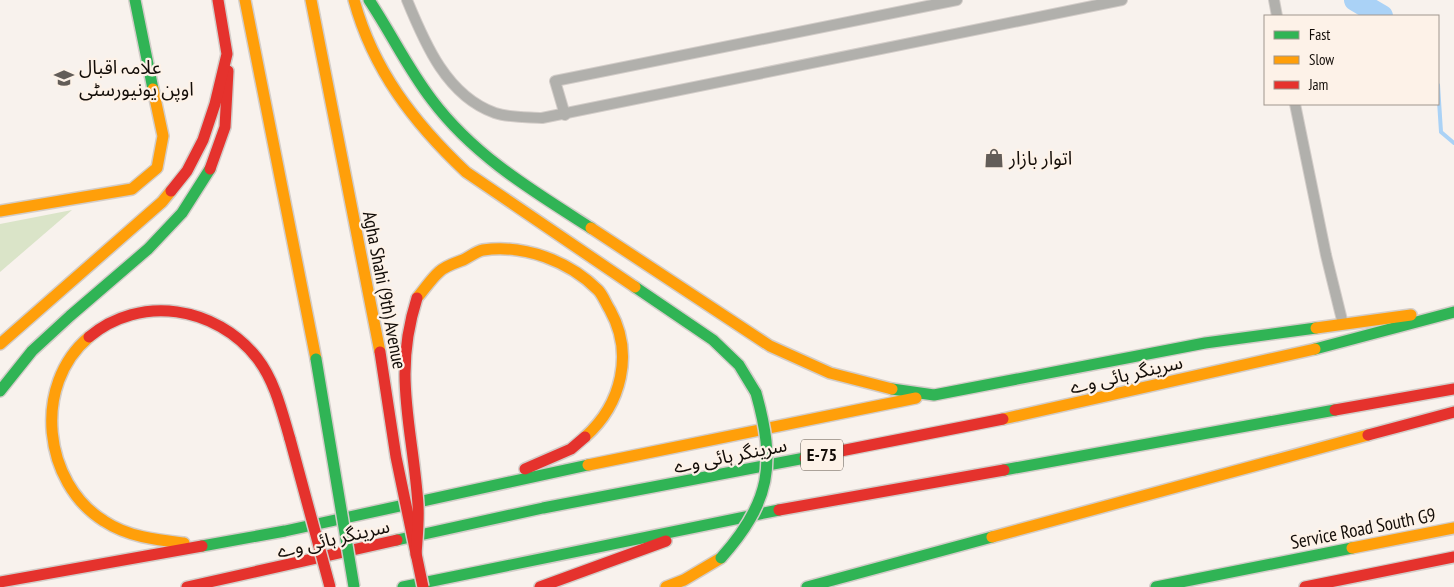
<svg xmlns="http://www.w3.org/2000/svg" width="1454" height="587" font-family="'PT Sans Narrow','Noto Sans Arabic',sans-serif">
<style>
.green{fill:#dae4c8}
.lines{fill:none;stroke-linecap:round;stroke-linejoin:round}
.stream{stroke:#aad2f6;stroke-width:4}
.river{stroke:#aad2f6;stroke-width:22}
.street-casing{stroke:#d3cdc9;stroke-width:12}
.fast-casing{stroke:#d3cdc9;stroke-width:14}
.slow-casing{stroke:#d3cdc9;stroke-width:14}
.jam-casing{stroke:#d3cdc9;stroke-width:14}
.street{stroke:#b1b0ac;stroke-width:10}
.fast{stroke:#30b455;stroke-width:11}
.slow{stroke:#ff9f0a;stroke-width:11}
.jam{stroke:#e5322d;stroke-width:11}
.fast-bridge-casing{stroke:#d3cdc9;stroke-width:14;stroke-linecap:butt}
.jam-bridge-casing{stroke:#d3cdc9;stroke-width:14;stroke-linecap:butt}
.fast-bridge{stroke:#30b455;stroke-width:11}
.jam-bridge{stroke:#e5322d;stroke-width:11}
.labels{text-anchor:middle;stroke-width:4.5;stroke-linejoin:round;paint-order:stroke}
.shield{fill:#fdf2e8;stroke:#59524b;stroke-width:1}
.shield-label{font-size:18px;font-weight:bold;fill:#130d08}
.poi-label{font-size:19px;fill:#130d08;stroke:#fdf2e8;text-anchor:start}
.street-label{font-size:19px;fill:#130d08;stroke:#fdf2e8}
</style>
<rect width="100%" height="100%" fill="#f8f2ed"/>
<!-- green -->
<polygon class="green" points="72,210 0,272 0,224"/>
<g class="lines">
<!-- stream -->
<polyline class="stream" points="1438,85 1441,132 1454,143"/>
<!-- river -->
<polyline class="river" points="1355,0 1382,16"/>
<defs>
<g id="street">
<path d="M407,0C425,44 447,96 495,113C510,118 526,117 542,118L1122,0"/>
<polyline points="1274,0 1277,16"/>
<polyline points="1295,104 1326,255 1343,324"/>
<polyline points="565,115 555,81 957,0"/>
</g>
<g id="fast">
<polyline points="135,0 153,89"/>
<path d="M369,0C391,33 408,69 432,100C474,156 533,191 591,228"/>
<polyline points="635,287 713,340 739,365 756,393"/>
<polyline points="1315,349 1454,312"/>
<polyline points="892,389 934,395 1205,343 1316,328"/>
<polyline points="0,391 32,351 70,316 148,249 182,213 210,169"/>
<polyline points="1004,470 1335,410"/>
<polyline points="397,540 543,508 805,458"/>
<polyline points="202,546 285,531 588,465"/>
<polyline points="403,587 779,510"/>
<polyline points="807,587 992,537"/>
<polyline points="1156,587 1352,548"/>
</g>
<g id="slow">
<polyline points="245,0 316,359"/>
<polyline points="311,0 380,352"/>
<path d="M354,0C373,70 414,123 466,172L635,287"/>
<polyline points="0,211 132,189 157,168 163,136 153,89"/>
<polyline points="591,228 770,346 830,373 892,389"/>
<path d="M417,298C424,290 431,279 439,272C445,266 455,263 463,260C469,257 477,251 483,250C524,244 569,261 598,290C603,295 606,304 610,310C634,353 622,404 585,437"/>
<polyline points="1316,328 1411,315"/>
<path d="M89,337C32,385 43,483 104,521C128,537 157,540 184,543"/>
<polyline points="0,344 162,202 171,191"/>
<polyline points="1003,419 1315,349"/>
<polyline points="588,465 916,398"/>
<polyline points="992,537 1368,435"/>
<polyline points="1352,548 1454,528"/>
<polyline points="666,587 684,580 721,558"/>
</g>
<g id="jam">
<polyline points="210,169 225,127 228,71"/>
<polyline points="171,191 187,171 203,140 215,104 227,54 218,0"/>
<path d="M89,337C140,294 216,306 257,358C275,381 282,412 290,439"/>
<polyline points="1335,410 1454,389"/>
<polyline points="1368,435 1454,412"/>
<polyline points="805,458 1003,419"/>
<polyline points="525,469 571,449 585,437"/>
<polyline points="779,510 1004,470"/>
<polyline points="0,582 202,546"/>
<polyline points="187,587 397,540"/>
<polyline points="540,587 666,541"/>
<polyline points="1305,587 1454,557"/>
</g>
</defs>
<!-- street casing -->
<use href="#street" class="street-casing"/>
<!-- fast casing -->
<use href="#fast" class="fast-casing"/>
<!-- slow casing -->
<use href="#slow" class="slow-casing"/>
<!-- jam casing -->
<use href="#jam" class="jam-casing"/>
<!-- street -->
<use href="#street" class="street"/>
<!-- fast -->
<use href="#fast" class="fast"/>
<!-- slow -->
<use href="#slow" class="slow"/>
<!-- jam -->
<use href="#jam" class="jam"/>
<defs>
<g id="fast-bridge">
<polyline points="316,359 354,587"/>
<path d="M721,558C771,502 776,464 756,393"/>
</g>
<g id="jam-bridge">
<polyline points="380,352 396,457 423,587"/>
<polyline points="290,439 330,587"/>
<path d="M416,555C417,539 419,522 418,505C413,428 392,376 417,298"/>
</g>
</defs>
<!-- fast-bridge casing -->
<use href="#fast-bridge" class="fast-bridge-casing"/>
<!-- jam-bridge casing -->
<use href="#jam-bridge" class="jam-bridge-casing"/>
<!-- fast-bridge -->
<use href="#fast-bridge" class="fast-bridge"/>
<!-- jam-bridge -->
<use href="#jam-bridge" class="jam-bridge"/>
</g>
<!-- icons -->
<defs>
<symbol id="university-bare" viewBox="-9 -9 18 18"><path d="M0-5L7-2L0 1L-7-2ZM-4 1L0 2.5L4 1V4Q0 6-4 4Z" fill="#635d58" stroke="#fdf2e8" stroke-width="2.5" paint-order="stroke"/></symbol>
<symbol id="shop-bare" viewBox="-9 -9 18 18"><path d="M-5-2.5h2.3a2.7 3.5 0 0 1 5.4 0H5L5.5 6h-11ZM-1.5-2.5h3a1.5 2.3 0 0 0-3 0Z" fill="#635d58" stroke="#fdf2e8" stroke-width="2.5" paint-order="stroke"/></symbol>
</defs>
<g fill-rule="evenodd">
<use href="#university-bare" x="50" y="64" width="28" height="28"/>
<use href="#shop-bare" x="980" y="144" width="28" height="28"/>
</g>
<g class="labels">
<!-- shield labels -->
<rect class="shield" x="801" y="439.5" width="42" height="31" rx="4"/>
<g class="shield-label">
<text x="822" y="461">E-75</text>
</g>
<!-- poi labels -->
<g class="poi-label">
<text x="79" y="74">علامہ اقبال<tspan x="79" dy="22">اوپن یونیورسٹی</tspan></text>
<text x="1009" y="165">اتوار بازار</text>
</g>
<!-- street labels -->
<g class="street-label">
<text transform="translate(385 290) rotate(79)" y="7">Agha Shahi (9th) Avenue</text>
<text transform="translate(1126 374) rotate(-13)" y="7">سرینگر ہائی وے</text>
<text transform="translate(730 455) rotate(-11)" y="7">سرینگر ہائی وے</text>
<text transform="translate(1363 528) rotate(-11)" y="7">Service Road South G9</text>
<text transform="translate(333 538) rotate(-13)" y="7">سرینگر ہائی وے</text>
</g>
</g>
<!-- legend -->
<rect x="1264" y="15" width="175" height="90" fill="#fdf2e8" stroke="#9f968e"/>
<rect x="1274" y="31" width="25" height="8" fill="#30b455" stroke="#9f968e"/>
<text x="1309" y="40" font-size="15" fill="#130d08">Fast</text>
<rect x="1274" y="56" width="25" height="8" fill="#ff9f0a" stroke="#9f968e"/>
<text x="1309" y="65" font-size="15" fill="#130d08">Slow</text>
<rect x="1274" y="81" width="25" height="8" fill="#e5322d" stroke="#9f968e"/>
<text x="1309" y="90" font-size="15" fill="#130d08">Jam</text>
</svg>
